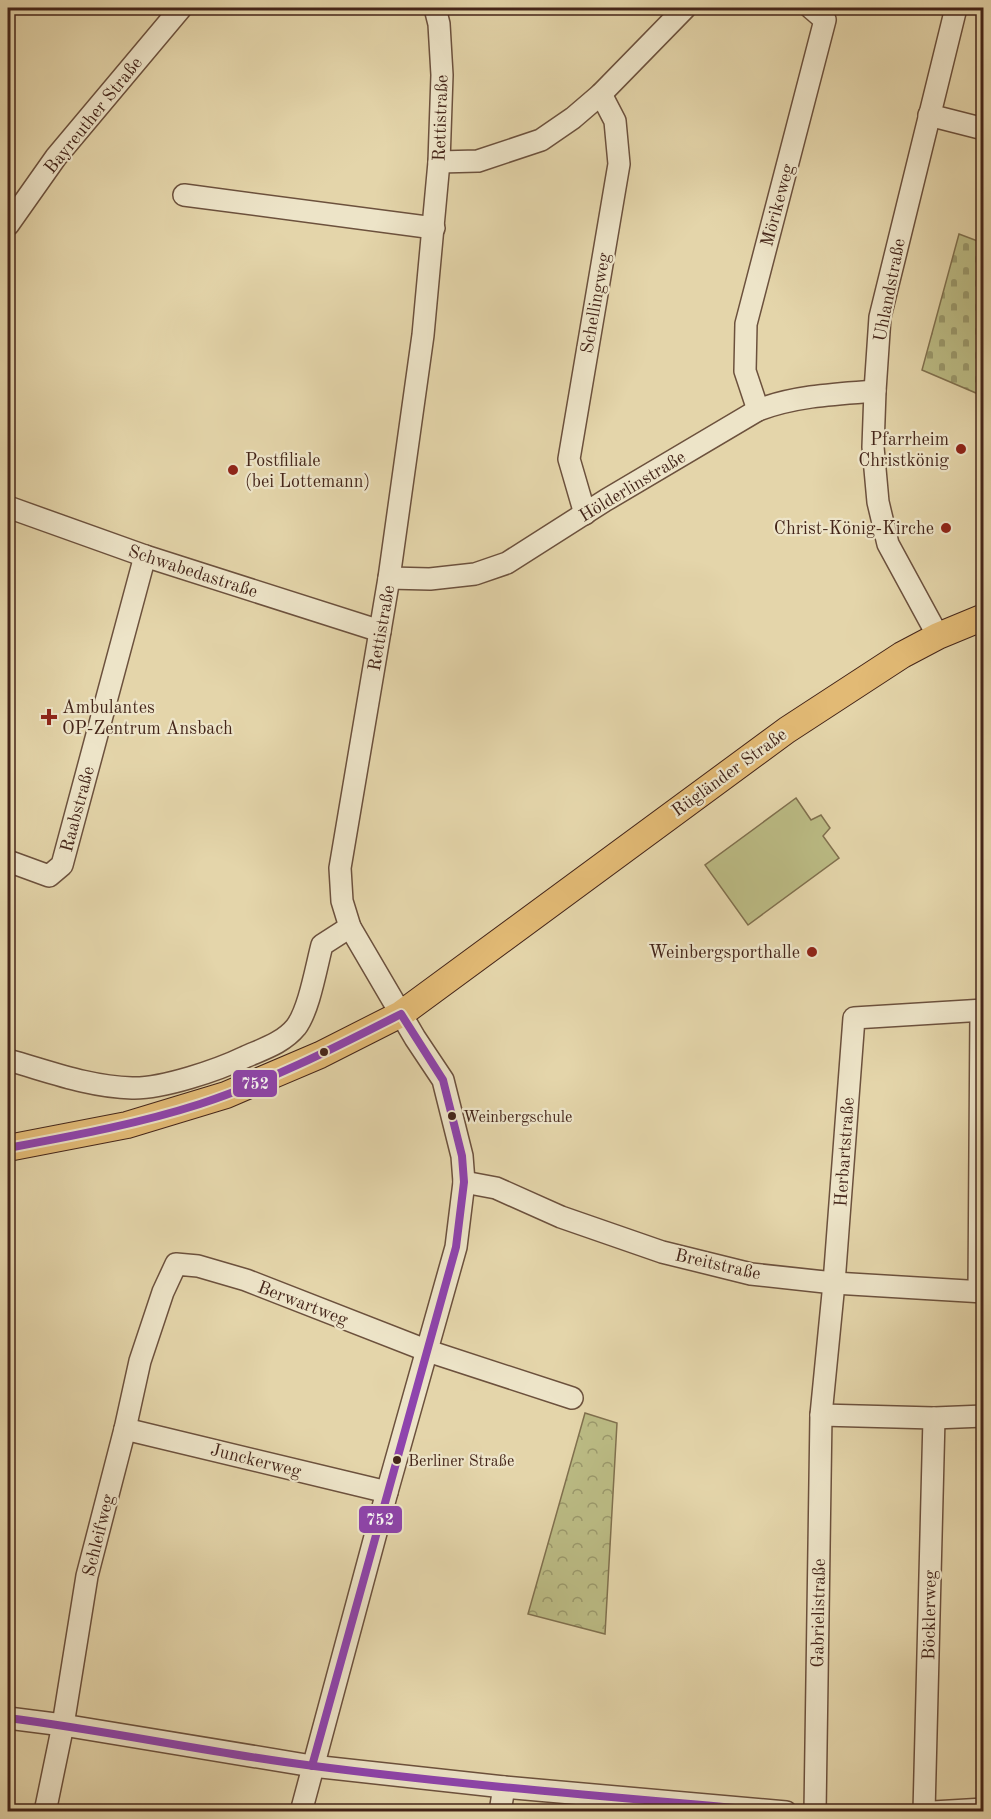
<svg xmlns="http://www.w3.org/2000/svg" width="991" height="1819" font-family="'Old Standard TT',serif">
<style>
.cemetery{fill:url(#cemetery-stones);stroke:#80704e;stroke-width:1.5}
.park{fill:url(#park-crowns);stroke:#80704e;stroke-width:1.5}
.pitch{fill:#bbbb84;stroke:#80704e;stroke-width:1.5}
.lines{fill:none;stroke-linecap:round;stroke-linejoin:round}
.minor-casing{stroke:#6c513d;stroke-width:24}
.major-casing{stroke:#442519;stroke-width:28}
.minor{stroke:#ede4c8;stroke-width:21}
.major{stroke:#e2ba75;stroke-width:26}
.bus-1-casing{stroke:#ede4c8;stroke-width:12}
.bus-1{stroke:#8e44ad;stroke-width:8}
.poi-dot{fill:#8f2418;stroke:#ede4c8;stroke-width:2}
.bus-dot{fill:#442519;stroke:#ede4c8;stroke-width:2}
.labels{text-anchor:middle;stroke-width:4.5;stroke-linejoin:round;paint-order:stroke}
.bus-label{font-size:16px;fill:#442519;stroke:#ede4c8;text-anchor:start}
.street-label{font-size:18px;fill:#442519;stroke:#ede4c8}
.poi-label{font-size:18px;fill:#442519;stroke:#ede4c8;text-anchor:end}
.line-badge{stroke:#ede4c8;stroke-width:2}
.badge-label{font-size:16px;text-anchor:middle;font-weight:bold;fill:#fff}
</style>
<defs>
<pattern id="cemetery-stones" width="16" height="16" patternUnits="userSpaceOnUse" patternTransform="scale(1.5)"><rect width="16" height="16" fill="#bbbb84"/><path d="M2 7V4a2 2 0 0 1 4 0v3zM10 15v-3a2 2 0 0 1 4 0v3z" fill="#9a986b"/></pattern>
<pattern id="park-crowns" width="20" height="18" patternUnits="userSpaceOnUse" patternTransform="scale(1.5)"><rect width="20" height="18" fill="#bbbb84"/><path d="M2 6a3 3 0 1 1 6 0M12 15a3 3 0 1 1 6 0" fill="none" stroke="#9a986b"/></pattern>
</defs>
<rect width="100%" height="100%" fill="#e4d5aa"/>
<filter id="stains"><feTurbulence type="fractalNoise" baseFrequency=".00333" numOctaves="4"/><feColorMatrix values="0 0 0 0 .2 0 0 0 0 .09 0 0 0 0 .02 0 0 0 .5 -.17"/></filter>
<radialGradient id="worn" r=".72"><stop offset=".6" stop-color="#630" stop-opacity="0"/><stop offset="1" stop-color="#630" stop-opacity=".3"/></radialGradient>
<!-- cemetery -->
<polygon class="cemetery" points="959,234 983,243 983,396 922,370"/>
<!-- park -->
<polygon class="park" points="585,1413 617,1423 605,1634 528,1614"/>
<!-- pitch -->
<polygon class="pitch" points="796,798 811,820 821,815 830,828 823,836 839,858 748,925 705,865"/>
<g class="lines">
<defs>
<g id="minor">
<polyline points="929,115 984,129"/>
<polyline points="439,162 478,161 541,140 573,118 601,94 685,8"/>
<polyline points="184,195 434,228"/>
<polyline points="8,225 56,157 181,8"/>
<polyline points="758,410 745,371 746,324 825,20 811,8"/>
<polyline points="8,507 145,556 380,631"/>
<polyline points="585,514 569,459 619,164 615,121 601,94"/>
<path d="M389,578L430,579L475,574L507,563L606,500L758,410C795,396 835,394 875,391"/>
<polyline points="938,636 888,544 878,502 873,447 875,391 880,317 956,8"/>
<polyline points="8,861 49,876 62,865 145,556"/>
<path d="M8,1060C48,1071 89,1087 132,1088C162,1089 218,1070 245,1057C263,1049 283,1043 296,1027C309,1010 316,968 322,945L350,927"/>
<polyline points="464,1182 496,1188 561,1217 662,1252 751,1274 834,1283 984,1292"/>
<polyline points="979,1291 981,1011"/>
<polyline points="821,1415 934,1418 924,1812"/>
<polyline points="934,1418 984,1416"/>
<polyline points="125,1429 387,1492"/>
<polyline points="8,1718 63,1725 312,1766 504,1787 786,1812"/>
<polyline points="45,1812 63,1725 87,1576 125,1429 140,1361 163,1292 176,1264 198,1266 246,1280 428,1351 572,1398"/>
<polyline points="301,1812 387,1492 456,1247 464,1182 462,1156 443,1080 415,1038 350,927 342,901 340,868 389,578 423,335 439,162 442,75 439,24 435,8"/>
<polyline points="500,1812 504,1787"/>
<polyline points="815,1812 821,1415 834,1283 854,1018 984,1010"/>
<polyline points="933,1812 984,1809"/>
</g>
<polyline id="major" points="8,1148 127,1125 226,1095 320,1055 401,1014 787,730 902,655 938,636 984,617"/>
</defs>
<!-- minor casing -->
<use href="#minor" class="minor-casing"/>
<!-- major casing -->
<use href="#major" class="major-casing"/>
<!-- minor -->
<use href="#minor" class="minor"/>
<!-- major -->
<use href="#major" class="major"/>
<defs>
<g id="bus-1">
<path d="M8,1148C72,1136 138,1124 200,1104C270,1081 336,1047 401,1014L443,1080L462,1156L464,1182L456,1247L312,1766"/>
<path d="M8,1718C110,1731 211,1753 314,1766C469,1786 625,1798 780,1812"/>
</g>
</defs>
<!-- bus-1 casing -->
<use href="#bus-1" class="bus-1-casing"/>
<!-- bus-1 -->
<use href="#bus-1" class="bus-1"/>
</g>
<!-- markers -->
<g class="poi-dot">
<circle cx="961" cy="449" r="6"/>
<circle cx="233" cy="470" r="6"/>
<circle cx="946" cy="528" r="6"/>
<path d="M46 708h6v6h6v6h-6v6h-6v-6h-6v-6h6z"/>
<circle cx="812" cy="952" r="6"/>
</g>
<g class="bus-dot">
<circle cx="324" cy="1052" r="5"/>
<circle cx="452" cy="1116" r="5"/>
<circle cx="397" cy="1460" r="5"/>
</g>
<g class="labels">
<!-- bus labels -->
<g class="bus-label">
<text x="463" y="1122">Weinbergschule</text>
<text x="408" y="1466">Berliner Straße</text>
</g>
<!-- street labels -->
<g class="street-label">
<text transform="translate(93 115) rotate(-51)" y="6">Bayreuther Straße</text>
<text transform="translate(440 118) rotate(-88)" y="6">Rettistraße</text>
<text transform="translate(777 205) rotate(-75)" y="6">Mörikeweg</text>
<text transform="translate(889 290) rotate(-79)" y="6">Uhlandstraße</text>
<text transform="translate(595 303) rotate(-80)" y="6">Schellingweg</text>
<text transform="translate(632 486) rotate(-31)" y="6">Hölderlinstraße</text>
<text transform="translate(193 571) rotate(18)" y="6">Schwabedastraße</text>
<text transform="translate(381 628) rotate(-80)" y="6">Rettistraße</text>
<text transform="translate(729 772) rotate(-36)" y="6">Rügländer Straße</text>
<text transform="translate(77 809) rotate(-75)" y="6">Raabstraße</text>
<text transform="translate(844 1152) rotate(-86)" y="6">Herbartstraße</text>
<text transform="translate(718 1264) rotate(13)" y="6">Breitstraße</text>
<text transform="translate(303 1303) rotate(21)" y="6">Berwartweg</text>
<text transform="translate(256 1460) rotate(14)" y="6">Junckerweg</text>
<text transform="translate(98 1535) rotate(-76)" y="6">Schleifweg</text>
<text transform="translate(818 1613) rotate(-89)" y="6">Gabrielistraße</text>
<text transform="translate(929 1615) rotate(-89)" y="6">Böcklerweg</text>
</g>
<!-- poi labels -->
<g class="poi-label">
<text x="949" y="445">Pfarrheim<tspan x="949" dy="21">Christkönig</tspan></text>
<text x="245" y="466" text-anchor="start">Postfiliale<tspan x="245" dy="21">(bei Lottemann)</tspan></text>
<text x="934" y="534">Christ-König-Kirche</text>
<text x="62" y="713" text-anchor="start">Ambulantes<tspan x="62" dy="21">OP-Zentrum Ansbach</tspan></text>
<text x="800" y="958">Weinbergsporthalle</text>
</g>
</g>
<g class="line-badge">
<rect x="232" y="1069" width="46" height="29" rx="6" fill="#8e44ad"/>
<rect x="358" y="1505" width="45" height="29" rx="6" fill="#8e44ad"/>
</g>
<g class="badge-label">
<text x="255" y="1089">752</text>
<text x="380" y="1525">752</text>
</g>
<!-- margin -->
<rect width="991" height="1819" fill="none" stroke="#e4d5aa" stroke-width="30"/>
<rect x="9" y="9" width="973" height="1801" fill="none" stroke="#442519" stroke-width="3"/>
<rect x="15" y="15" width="961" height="1789" fill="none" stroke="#442519" stroke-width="1.5"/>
<rect width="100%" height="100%" filter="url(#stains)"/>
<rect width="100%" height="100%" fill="url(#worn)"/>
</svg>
